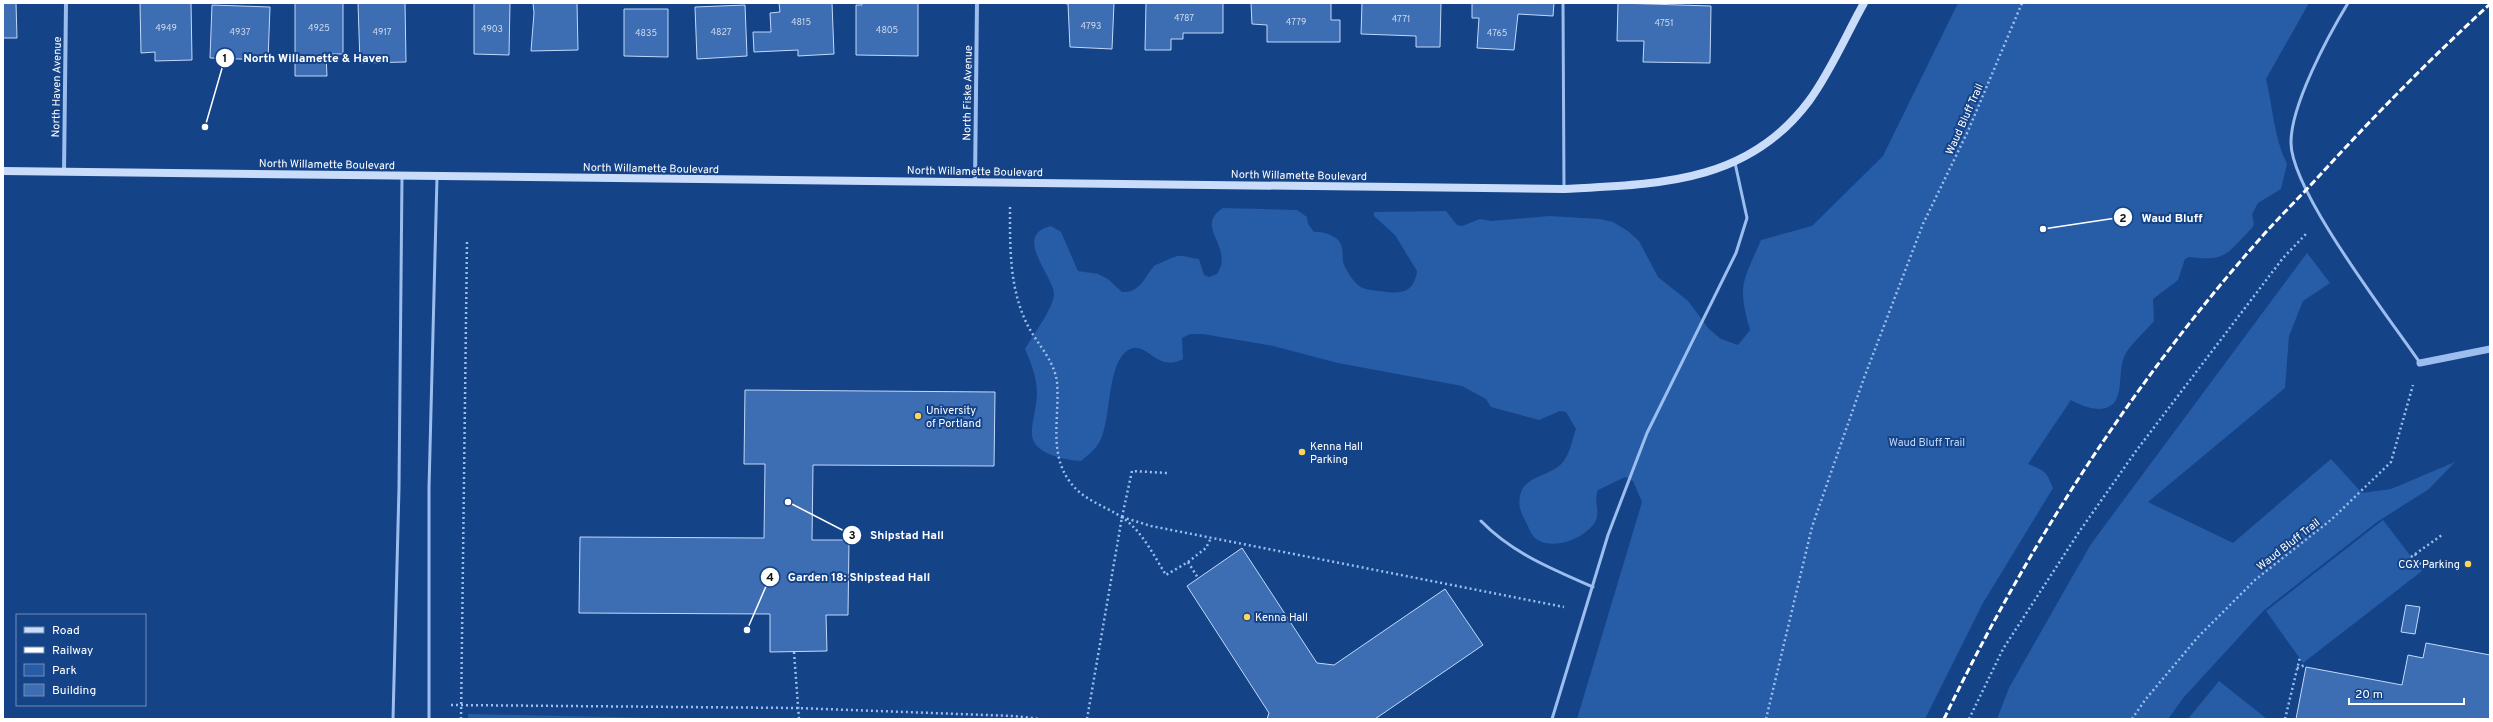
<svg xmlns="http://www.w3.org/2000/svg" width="2493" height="722" font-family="Overpass,sans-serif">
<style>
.green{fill:#275ca6}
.building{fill:#3d6db2;stroke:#c1d9fb}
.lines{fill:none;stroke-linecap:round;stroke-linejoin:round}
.path{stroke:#9bbeef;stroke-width:2.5;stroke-dasharray:2 3;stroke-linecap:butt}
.service{stroke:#9bbeef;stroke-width:3}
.minor{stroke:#9bbeef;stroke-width:4}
.tertiary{stroke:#9bbeef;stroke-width:7}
.secondary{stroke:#c9dcfa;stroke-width:8}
.rail{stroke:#fff;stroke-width:3;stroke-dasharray:7 3;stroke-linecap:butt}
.poi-dot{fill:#ffd559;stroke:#154388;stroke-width:1.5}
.labels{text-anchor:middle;stroke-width:4;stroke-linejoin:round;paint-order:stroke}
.number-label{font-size:9px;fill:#cedaec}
.street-label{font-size:11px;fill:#fff;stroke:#154388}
.poi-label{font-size:11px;fill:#fff;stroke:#154388;text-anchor:start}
.park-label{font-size:11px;fill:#c1d9fb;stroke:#154388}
.leader{fill:none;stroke:#fff;stroke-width:1.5}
.callout-dot{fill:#fff;stroke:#154388;stroke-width:1.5}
.mark-label{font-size:12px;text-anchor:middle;font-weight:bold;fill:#111}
.callout-label{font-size:12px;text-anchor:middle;font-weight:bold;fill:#fff;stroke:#154388;stroke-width:4;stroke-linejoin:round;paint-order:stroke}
</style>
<rect width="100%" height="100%" fill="#154388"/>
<!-- green -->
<g class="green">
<path d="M1958,3H2309L2266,79C2273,108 2274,138 2287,164L2281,189L2258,203L2252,214L2254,224L2252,228C2227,253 2227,262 2189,257L2185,259L2178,280L2153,299L2154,321C2145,332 2129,345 2124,357C2120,368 2121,379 2119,391C2114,418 2087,409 2071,400L2028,464C2045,471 2046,470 2053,488L1983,603L1925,719H1577L1642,502L1633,481L1625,477L1598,490C1593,500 1601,512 1595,522C1585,539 1549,553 1533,536C1530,532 1528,526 1526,522C1521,513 1518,507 1520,496C1523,476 1551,476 1562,463C1570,454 1572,440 1576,429L1566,412L1560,411L1539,420L1491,407L1486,399L1462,386L1338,363L1273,346L1203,334H1190L1182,338L1183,359C1157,373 1147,341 1130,349C1106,361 1112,419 1100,441C1096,449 1088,455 1081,461C1066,460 1035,455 1032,436C1031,423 1037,407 1037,393C1037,379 1031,362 1025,349C1032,337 1054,307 1054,294C1053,275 1012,235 1051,226L1061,232L1078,271L1098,274L1108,279L1122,292C1140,293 1144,278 1154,266C1155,265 1174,257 1177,256C1183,255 1192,259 1199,259L1204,275L1209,277L1217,274C1235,247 1193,227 1223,208L1297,210L1307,217L1308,224L1314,232C1322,231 1334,235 1339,241C1344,248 1342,255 1343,262C1345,269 1353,281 1358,285C1364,290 1371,290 1379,291C1398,294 1414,295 1417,271L1395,235L1374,216V212L1446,211L1457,225L1462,226L1480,219L1491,221L1549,216L1600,219L1613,222L1628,231L1639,241L1658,277L1688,301L1709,329L1721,339L1738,345L1750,330C1737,284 1743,282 1761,240L1812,226L1883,156Z"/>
<polygon points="2307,253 2330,283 2303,301 2289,336 2285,388 2148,502 2233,543 2331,459 2362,493 2391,489 2455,462 2429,489 2377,522 2263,611 2184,697 2168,719 1997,719 2009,688 2091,544"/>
<polygon points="2383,520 2422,571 2303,663 2266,611"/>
<polygon points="2219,681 2267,719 2188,719"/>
<polygon points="468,714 708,719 468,719"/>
</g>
<!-- building -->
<g class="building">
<polygon points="3,3 16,3 17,38 3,38"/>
<polygon points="140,3 191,3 192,60 155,61 155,52 141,53"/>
<polygon points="295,3 343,3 343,54 326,54 327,76 295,76"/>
<polygon points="358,3 405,3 406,62 360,63"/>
<polygon points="474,3 510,3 509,55 474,54"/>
<polygon points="533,3 577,3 578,50 531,51 534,13"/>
<polygon points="779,3 832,3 834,54 798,56 798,50 754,52 753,32 771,32 770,13 780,12"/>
<polygon points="862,3 918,3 918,56 856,55 856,5 862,5"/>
<polygon points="1061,3 1114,3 1112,49 1070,47 1068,4"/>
<polygon points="1146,3 1223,3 1223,33 1183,33 1183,39 1171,39 1171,50 1145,50"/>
<polygon points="1251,3 1331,3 1331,20 1340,20 1340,42 1267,42 1267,25 1252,24"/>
<polygon points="1362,3 1441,3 1440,47 1416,47 1416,36 1361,34"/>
<polygon points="1472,3 1554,3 1553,16 1518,14 1514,50 1477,48 1479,18 1472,18"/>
<polygon points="1618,3 1711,6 1710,63 1643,62 1644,41 1617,41"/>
<polygon points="212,5 270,7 268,60 210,58"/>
<polygon points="745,5 747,56 697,59 695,7"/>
<polygon points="624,9 668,9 668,57 624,56"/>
<polygon points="745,390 995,392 994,466 813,465 812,540 849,540 848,615 826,615 827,651 770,652 770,614 579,613 580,537 764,538 765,464 744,464"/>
<polygon points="1242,548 1317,663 1334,665 1445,589 1483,645 1375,719 1267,719 1269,713 1187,586"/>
<polygon points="2406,605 2420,607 2415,634 2401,632"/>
<polygon points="2426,643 2490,655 2490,719 2296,719 2306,667 2402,685 2408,655 2423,658"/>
</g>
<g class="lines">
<!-- path -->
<g class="path">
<path d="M1010,207C1010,247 1009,289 1028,326C1038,345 1054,360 1057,382C1060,417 1048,452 1070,482C1084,501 1104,505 1123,518C1142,531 1154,556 1166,575L1188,562L1198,578"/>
<polyline points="1122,517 1151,526 1564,607"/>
<polyline points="2415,554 2425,571"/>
<polyline points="2411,557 2442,535"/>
<polyline points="1188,562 1206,548 1211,538"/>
<polyline points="794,652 799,719"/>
<polyline points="2297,668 2305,665"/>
<polyline points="451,705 797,708 1013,716 1041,719"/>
<polyline points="461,719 467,240"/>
<polyline points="1087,719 1122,517 1132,471 1167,473"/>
<polyline points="1766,719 1812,527 1864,378 1923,224 1968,131 2022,3"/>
<polyline points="1969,719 2003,649 2079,532 2136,451 2283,258 2306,234"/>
<polyline points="2132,719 2145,700 2198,637 2255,580 2332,519 2391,462 2413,385"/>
<polyline points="2285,719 2300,657"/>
</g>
<!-- service -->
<g class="service">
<polyline points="1563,3 1564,189"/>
<path d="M2348,3C2328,36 2291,105 2291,142C2290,190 2390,319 2420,363"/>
<path d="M1481,521C1512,553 1552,569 1593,587"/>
<polyline points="393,719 399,488 402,176"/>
<polyline points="429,719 429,488 437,177"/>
<polyline points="1552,719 1608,535 1647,433 1736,253 1747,218 1735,163"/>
</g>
<!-- minor -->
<g class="minor">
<polyline points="64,172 66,3"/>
<polyline points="975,182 977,3"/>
</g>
<!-- tertiary -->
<polyline class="tertiary" points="2420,363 2490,349"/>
<!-- secondary -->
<path class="secondary" d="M3,171L1564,189C1658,184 1747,184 1809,101C1831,71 1846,35 1864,3"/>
<!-- rail -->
<path class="rail" d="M1944,719C2027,547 2131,385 2258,241C2278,218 2300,197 2320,175C2374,116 2431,58 2490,4"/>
</g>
<!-- markers -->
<g class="poi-dot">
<circle cx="918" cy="416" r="4"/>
<circle cx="1302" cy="452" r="4"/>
<circle cx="2468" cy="564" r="4"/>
<circle cx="1247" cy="617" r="4"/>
</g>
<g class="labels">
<!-- number labels -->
<g class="number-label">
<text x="1184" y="21">4787</text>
<text x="1401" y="22">4771</text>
<text x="801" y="25">4815</text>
<text x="1296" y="25">4779</text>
<text x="1664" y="26">4751</text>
<text x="1091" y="29">4793</text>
<text x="166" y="31">4949</text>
<text x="319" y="31">4925</text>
<text x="492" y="32">4903</text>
<text x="887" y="33">4805</text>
<text x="240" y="35">4937</text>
<text x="382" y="35">4917</text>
<text x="721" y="35">4827</text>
<text x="646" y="36">4835</text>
<text x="1497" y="36">4765</text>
</g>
<!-- street labels -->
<g class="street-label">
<text transform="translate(56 87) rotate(-89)" y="4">North Haven Avenue</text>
<text transform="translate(967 93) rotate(-89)" y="4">North Fiske Avenue</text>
<text transform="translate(1964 119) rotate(-66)" y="4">Waud Bluff Trail</text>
<text transform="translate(327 164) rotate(1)" y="4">North Willamette Boulevard</text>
<text transform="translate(651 168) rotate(1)" y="4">North Willamette Boulevard</text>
<text transform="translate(975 171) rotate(1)" y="4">North Willamette Boulevard</text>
<text transform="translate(1299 175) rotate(1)" y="4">North Willamette Boulevard</text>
<text transform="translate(2288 544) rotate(-38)" y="4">Waud Bluff Trail</text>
</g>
<!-- poi labels -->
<g class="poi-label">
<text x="926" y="414">University<tspan x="926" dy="13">of Portland</tspan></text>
<text x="1310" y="450">Kenna Hall<tspan x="1310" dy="13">Parking</tspan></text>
<text x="2460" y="568" text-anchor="end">CGX Parking</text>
<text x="1255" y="621">Kenna Hall</text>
</g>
<!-- park labels -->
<g class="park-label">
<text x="1927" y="446">Waud Bluff Trail</text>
</g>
</g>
<!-- callouts -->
<path class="leader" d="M205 127L225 58M2043 229L2123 217M788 502L852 535M747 630L770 577"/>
<g class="callout-dot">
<circle cx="205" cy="127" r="4"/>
<circle cx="2043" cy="229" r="4"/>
<circle cx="788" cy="502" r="4"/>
<circle cx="747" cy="630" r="4"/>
<circle cx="225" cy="58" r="10"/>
<circle cx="2123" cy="217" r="10"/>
<circle cx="852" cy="535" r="10"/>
<circle cx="770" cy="577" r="10"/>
</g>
<g class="mark-label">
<text x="225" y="62">1</text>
<text x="2123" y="222">2</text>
<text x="852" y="539">3</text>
<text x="770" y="581">4</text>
</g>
<g class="callout-label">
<text x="316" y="62">North Willamette &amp; Haven</text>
<text x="2172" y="222">Waud Bluff</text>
<text x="907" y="539">Shipstad Hall</text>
<text x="859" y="581">Garden 18: Shipstead Hall</text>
</g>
<!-- border -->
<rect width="2493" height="722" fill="none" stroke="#ffffff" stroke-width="8"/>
<!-- legend -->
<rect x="16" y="614" width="130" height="92" fill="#154388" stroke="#738eb8"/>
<rect x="24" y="627" width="20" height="6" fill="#c9dcfa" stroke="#738eb8"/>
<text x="52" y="634" font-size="12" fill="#ffffff">Road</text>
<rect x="24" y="647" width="20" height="6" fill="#ffffff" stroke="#738eb8"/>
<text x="52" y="654" font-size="12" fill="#ffffff">Railway</text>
<rect x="24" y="664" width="20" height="12" fill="#275ca6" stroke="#738eb8"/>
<text x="52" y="674" font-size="12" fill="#ffffff">Park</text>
<rect x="24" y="684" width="20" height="12" fill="#3d6db2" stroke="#738eb8"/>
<text x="52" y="694" font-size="12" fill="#ffffff">Building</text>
<!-- scale -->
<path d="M2349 698v6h115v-6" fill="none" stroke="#ffffff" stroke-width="2"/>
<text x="2355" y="698" font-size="12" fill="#ffffff" stroke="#154388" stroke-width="3" paint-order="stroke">20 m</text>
</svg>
